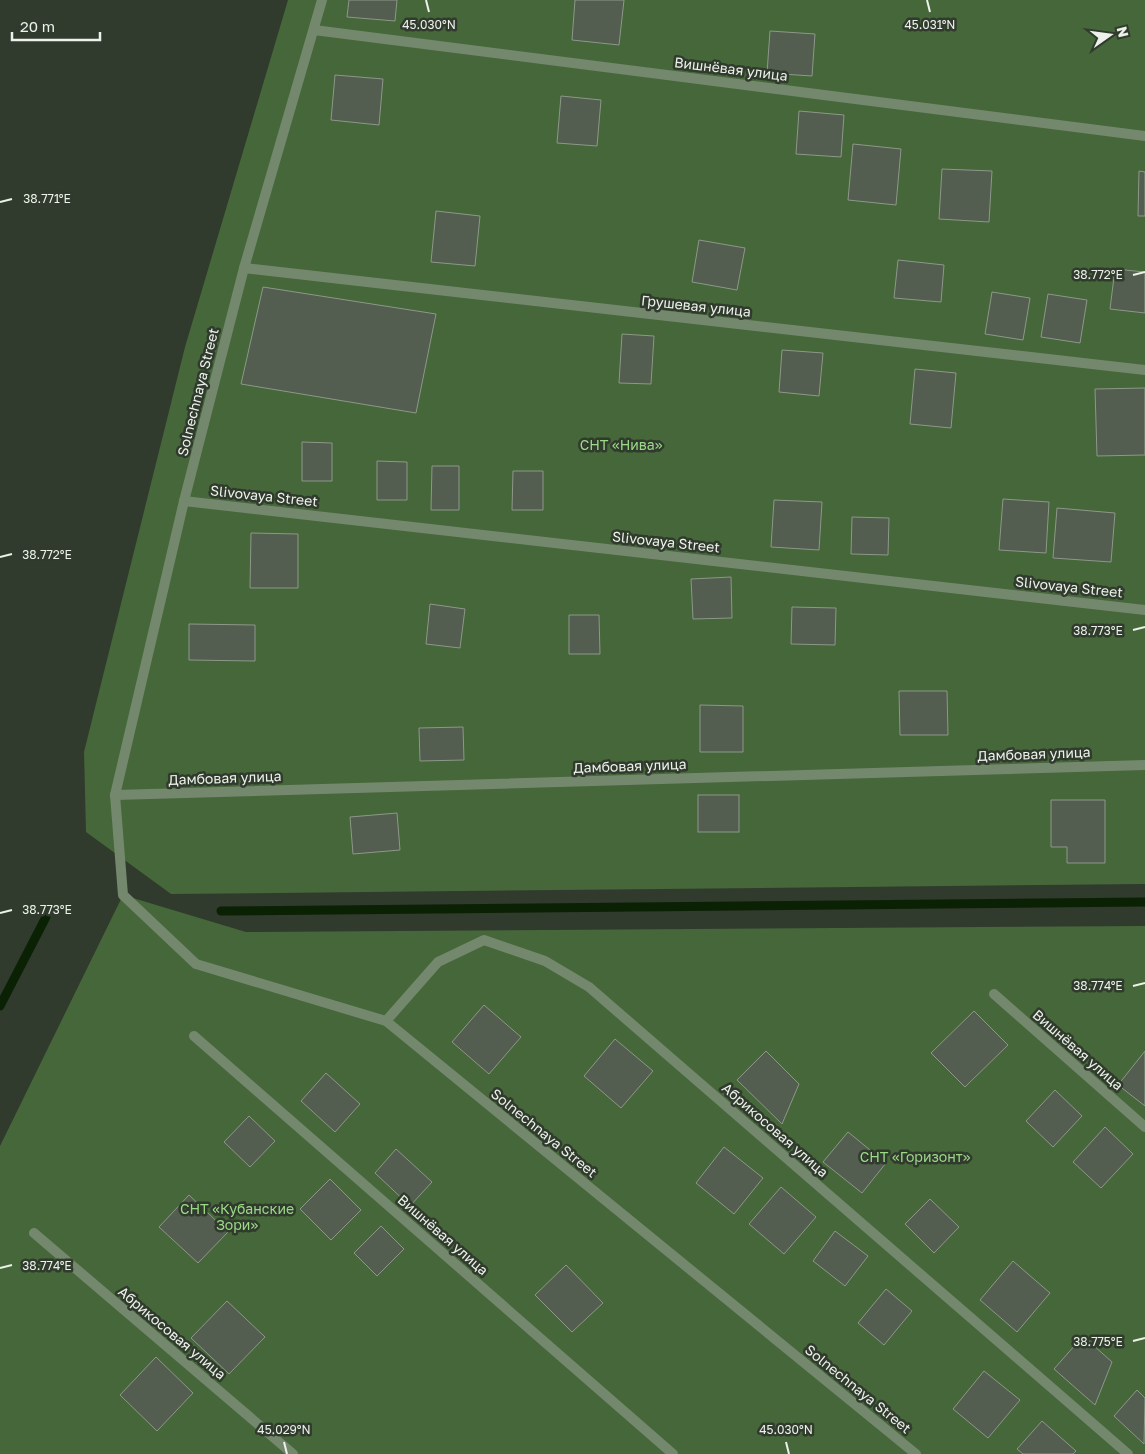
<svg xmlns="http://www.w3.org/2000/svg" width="1145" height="1454" font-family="'Golos Text',sans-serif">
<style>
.green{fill:#456739}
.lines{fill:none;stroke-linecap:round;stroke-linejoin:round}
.stream{stroke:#0b2104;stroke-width:9}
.building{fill:#535e50;stroke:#8d9889}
.minor{stroke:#74886e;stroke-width:10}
.tertiary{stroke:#74886e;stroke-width:10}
.ticks{fill:none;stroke:#ecf2ea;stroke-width:2}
.labels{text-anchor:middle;stroke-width:5;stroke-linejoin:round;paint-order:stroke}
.street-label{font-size:14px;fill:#ecf2ea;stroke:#303a2d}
.park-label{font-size:14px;fill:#9ad986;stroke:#303a2d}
.ticks-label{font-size:12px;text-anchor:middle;fill:#ecf2ea;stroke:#303a2d;stroke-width:5;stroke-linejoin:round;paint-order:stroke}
</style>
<rect width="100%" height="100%" fill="#303a2d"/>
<!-- green -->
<g class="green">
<polygon points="288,0 1145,0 1145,884 171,894 86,832 84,752 185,347"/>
<polygon points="123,895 246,932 1145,926 1145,1454 0,1454 0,1146"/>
</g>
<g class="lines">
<!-- stream -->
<g class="stream">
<polyline points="221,911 1145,902"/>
<polyline points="0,1006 46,917"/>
</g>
</g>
<!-- building -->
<g class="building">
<polygon points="349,0 397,0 395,21 347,17"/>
<polygon points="575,0 624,0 619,45 572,40"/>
<polygon points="770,31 815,34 812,76 767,73"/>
<polygon points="335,75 383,79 379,125 331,120"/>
<polygon points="561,96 601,100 597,146 557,143"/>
<polygon points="799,111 844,115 841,157 796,154"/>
<polygon points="853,144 901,149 896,205 848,200"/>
<polygon points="942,169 992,171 989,222 939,219"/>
<polygon points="1139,171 1145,172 1145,216 1138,216"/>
<polygon points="436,211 480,216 475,266 431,262"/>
<polygon points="699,240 745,248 737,290 692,282"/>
<polygon points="898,260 944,265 941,302 894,298"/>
<polygon points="1115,269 1145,272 1145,313 1110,309"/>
<polygon points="263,287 436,314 416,413 241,384"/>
<polygon points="992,292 1030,298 1023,340 985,334"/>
<polygon points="1048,294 1087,300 1080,343 1041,337"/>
<polygon points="622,334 654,336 651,384 619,383"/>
<polygon points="782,350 823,353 819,396 779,392"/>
<polygon points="915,369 956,373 951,428 910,424"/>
<polygon points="1145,388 1145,455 1097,456 1095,389"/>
<polygon points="302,442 332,443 332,481 302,481"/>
<polygon points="377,461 407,462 407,500 377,500"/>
<polygon points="432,466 459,466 459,510 431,510"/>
<polygon points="513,471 543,471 543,510 512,510"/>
<polygon points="1003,499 1049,502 1046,553 999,550"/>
<polygon points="774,500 822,502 819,550 771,547"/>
<polygon points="1057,508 1115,513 1111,562 1053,558"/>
<polygon points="852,517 889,518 888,555 851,554"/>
<polygon points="251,533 298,534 298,588 250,588"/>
<polygon points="731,577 732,618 693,619 691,579"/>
<polygon points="430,604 465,609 460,648 426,644"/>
<polygon points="792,607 836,608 835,645 791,644"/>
<polygon points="569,615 599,615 600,654 569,654"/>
<polygon points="189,624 255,625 255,661 189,660"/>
<polygon points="899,691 947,691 948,735 900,735"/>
<polygon points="700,705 743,706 743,752 700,752"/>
<polygon points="463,727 464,760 420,761 419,728"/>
<rect x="698" y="795" width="41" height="37"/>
<polygon points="1051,800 1105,800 1105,863 1067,863 1067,847 1051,847"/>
<polygon points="397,813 400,850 353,854 350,817"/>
<polygon points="484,1005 521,1037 489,1074 452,1042"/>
<polygon points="974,1011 1008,1045 965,1087 931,1053"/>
<polygon points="615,1039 653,1071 621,1108 584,1076"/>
<polygon points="766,1051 799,1084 782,1124 737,1080"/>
<polygon points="1145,1051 1145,1106 1118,1085"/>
<polygon points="326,1073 360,1104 335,1132 301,1101"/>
<polygon points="1055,1090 1082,1116 1053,1147 1026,1121"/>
<polygon points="249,1116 275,1141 250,1167 224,1142"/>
<polygon points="1105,1127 1133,1154 1101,1188 1073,1162"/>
<polygon points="848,1132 886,1163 862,1193 823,1162"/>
<polygon points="724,1147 763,1178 734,1214 696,1183"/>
<polygon points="396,1149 432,1182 410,1206 375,1173"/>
<polygon points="330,1179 361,1210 331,1240 300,1209"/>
<polygon points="781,1187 816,1217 784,1254 749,1224"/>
<polygon points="189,1195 228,1232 198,1263 159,1227"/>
<polygon points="930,1199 959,1227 934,1253 905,1224"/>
<polygon points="381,1226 404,1249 377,1276 354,1253"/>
<polygon points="835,1231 868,1256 845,1286 813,1261"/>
<polygon points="1013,1261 1050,1293 1017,1332 980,1300"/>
<polygon points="566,1265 603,1303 572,1332 535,1295"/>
<polygon points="886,1289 912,1311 884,1345 858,1323"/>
<polygon points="227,1301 265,1337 229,1374 191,1338"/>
<polygon points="1083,1336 1112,1362 1095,1405 1054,1369"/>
<polygon points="156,1357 193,1393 157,1431 120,1395"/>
<polygon points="984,1371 1020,1400 988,1438 953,1409"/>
<polygon points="1137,1390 1145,1398 1144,1444 1114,1416"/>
<polygon points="1042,1421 1076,1451 1073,1454 1023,1454 1017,1449"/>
</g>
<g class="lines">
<!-- minor -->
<g class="minor">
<polyline points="314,30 1145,136"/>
<polyline points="244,268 1145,370"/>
<polyline points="184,501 1145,610"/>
<polyline points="115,795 1145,765"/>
<polyline points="994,994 1145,1127"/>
<polyline points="386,1021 438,962 484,940 545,961 589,987 1128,1454"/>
<polyline points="194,1036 673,1454"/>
<polyline points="34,1233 293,1454"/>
</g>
<!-- tertiary -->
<polyline class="tertiary" points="322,0 244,268 184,501 115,795 123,895 196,964 386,1021 916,1454"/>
</g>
<!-- ticks -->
<path class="ticks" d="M426,0L429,12M927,0L930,12M0,202L12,199M1133,275L1145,272M0,557L12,554M1133,630L1145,627M0,913L12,910M1133,986L1145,983M0,1268L12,1265M1133,1341L1145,1338M284,1442L287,1454M786,1442L789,1454"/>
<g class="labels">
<!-- street labels -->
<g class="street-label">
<text transform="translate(731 69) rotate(7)" y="5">Вишнёвая улица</text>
<text transform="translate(696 306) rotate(6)" y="5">Грушевая улица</text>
<text transform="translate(198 392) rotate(-76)" y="5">Solnechnaya Street</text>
<text transform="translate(264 496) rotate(6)" y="5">Slivovaya Street</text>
<text transform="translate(666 542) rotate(6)" y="5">Slivovaya Street</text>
<text transform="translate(1069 587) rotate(6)" y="5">Slivovaya Street</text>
<text transform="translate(1034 754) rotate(-2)" y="5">Дамбовая улица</text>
<text transform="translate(630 766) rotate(-2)" y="5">Дамбовая улица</text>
<text transform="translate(225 778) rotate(-2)" y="5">Дамбовая улица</text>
<text transform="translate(1078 1050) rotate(41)" y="5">Вишнёвая улица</text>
<text transform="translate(775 1130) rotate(41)" y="5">Абрикосовая улица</text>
<text transform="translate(544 1133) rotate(39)" y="5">Solnechnaya Street</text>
<text transform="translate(443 1235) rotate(41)" y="5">Вишнёвая улица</text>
<text transform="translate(172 1333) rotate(40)" y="5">Абрикосовая улица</text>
<text transform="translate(858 1389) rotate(39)" y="5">Solnechnaya Street</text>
</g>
<!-- park labels -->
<g class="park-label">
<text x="621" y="450">СНТ «Нива»</text>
<text x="915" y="1162">СНТ «Горизонт»</text>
<text x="237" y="1214">СНТ «Кубанские<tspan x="237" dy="16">Зори»</tspan></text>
</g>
</g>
<g class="ticks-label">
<text x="429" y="29">45.030°N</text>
<text x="930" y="29">45.031°N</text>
<text x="47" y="203">38.771°E</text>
<text x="1098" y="279">38.772°E</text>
<text x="47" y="559">38.772°E</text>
<text x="1098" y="635">38.773°E</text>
<text x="47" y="914">38.773°E</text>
<text x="1098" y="990">38.774°E</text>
<text x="47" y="1270">38.774°E</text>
<text x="1098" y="1346">38.775°E</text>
<text x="284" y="1434">45.029°N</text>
<text x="786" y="1434">45.030°N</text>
</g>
<!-- north arrow -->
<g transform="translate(1110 35) rotate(76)" stroke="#303a2d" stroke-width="4" paint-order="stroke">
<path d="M0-4L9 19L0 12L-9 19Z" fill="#ecf2ea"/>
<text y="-8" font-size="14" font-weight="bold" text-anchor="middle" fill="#ecf2ea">N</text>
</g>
<!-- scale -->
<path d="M12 32v8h88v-8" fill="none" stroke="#ecf2ea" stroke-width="2.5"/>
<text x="20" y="32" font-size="15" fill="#ecf2ea" stroke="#303a2d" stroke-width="4" paint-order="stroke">20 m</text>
</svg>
